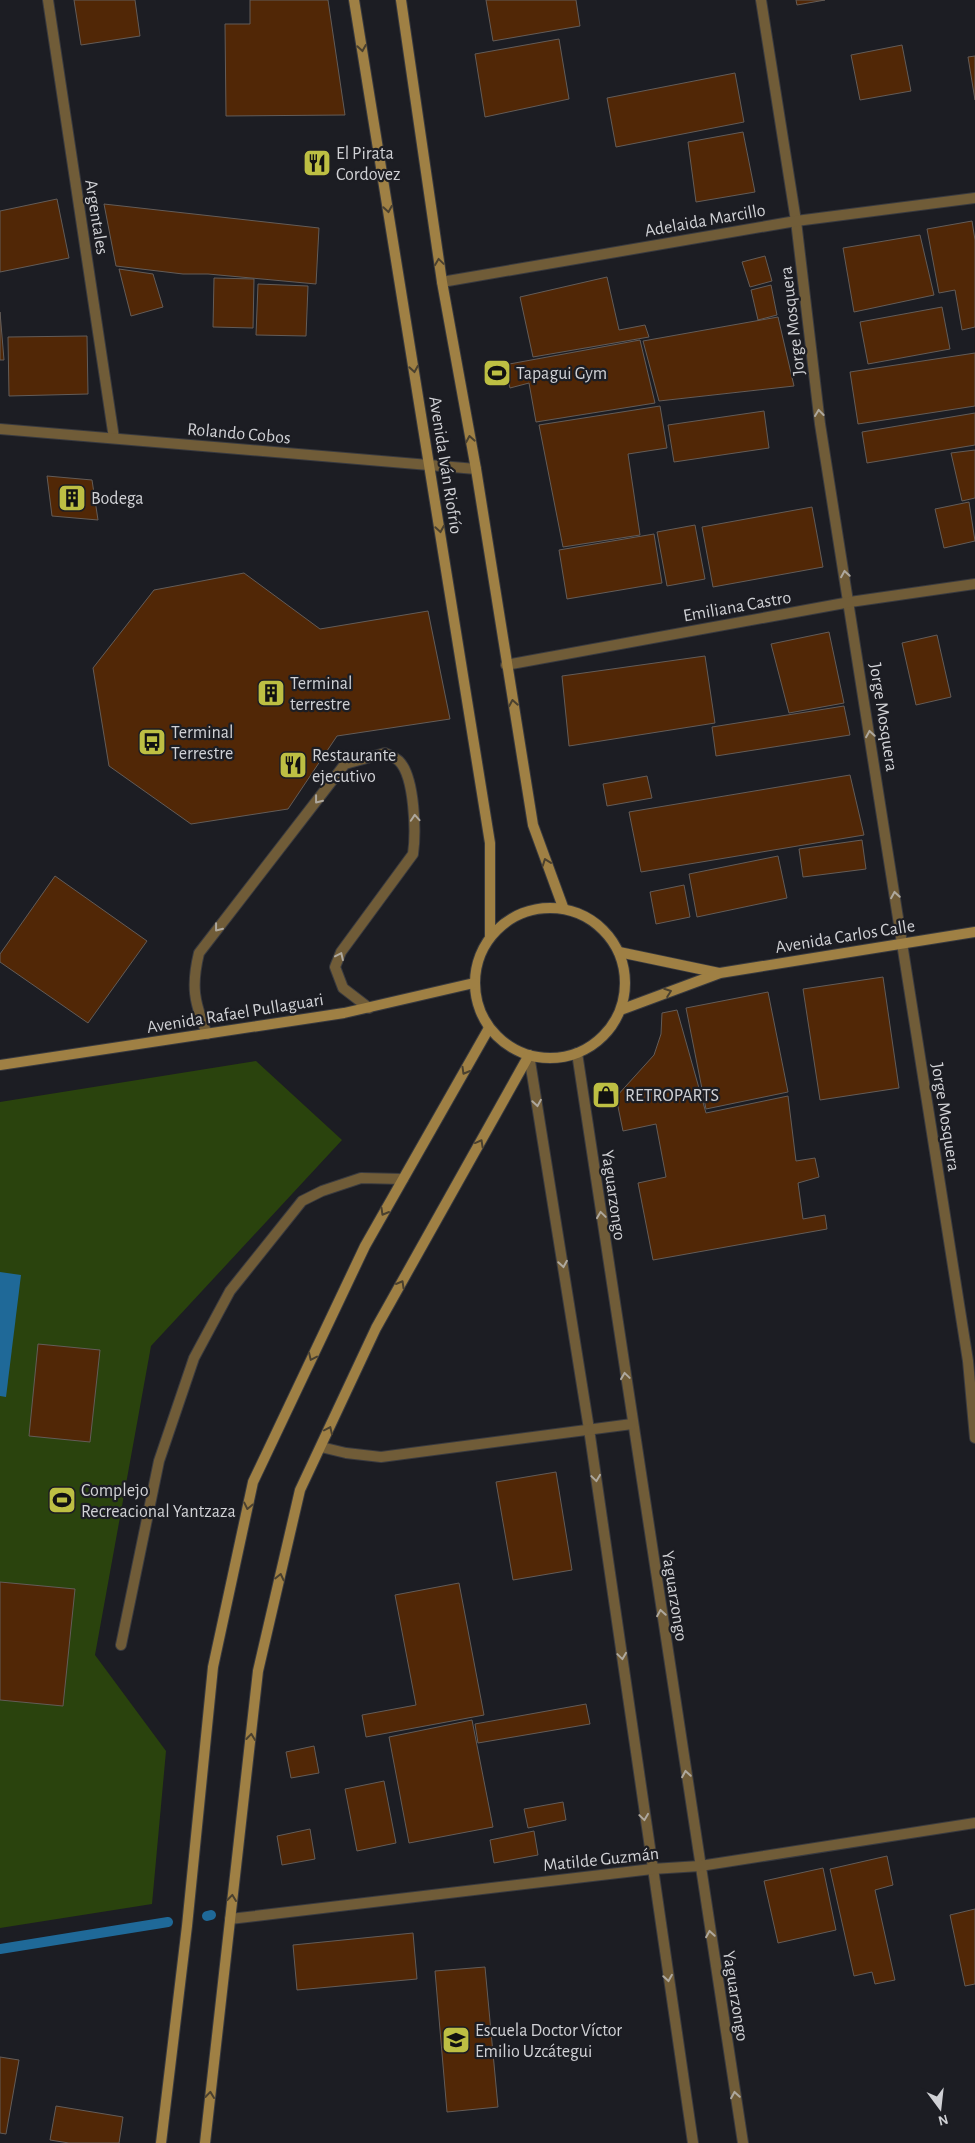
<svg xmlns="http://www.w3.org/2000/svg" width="975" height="2143" font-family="'Alegreya Sans',sans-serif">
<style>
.green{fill:#2a430d}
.water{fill:#1f6998}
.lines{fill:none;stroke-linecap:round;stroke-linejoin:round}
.stream{stroke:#1f6998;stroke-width:10}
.building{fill:#512706;stroke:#635c58}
.lane-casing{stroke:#393a3f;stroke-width:12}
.street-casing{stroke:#393a3f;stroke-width:12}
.secondary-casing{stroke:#393a3f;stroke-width:12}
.lane{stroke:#705c38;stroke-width:10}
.street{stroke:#705c38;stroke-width:10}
.secondary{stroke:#9f8044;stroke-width:10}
.oneway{stroke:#4a402f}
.oneway2{stroke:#aea89e}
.labels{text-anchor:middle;stroke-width:4.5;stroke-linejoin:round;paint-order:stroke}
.poi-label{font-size:18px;fill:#d0d1d5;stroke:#1c1d23;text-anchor:start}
.street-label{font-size:18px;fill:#d0d1d5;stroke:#1c1d23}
</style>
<rect width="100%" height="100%" fill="#1c1d23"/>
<!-- green -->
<polygon class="green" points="256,1061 342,1140 151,1346 95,1655 166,1751 152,1904 0,1928 0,1102"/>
<!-- water -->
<polygon class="water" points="0,1272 21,1275 6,1397 0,1396"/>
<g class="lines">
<!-- stream -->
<g class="stream">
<polyline points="207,1916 211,1915"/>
<polyline points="0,1949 168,1922"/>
</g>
</g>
<!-- building -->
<g class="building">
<polygon points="74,0 135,0 140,36 81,45"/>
<polygon points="250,0 328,0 345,115 226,116 225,24 250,24"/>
<polygon points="486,0 576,0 580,26 493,41"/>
<polygon points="796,0 825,0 797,5"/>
<polygon points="559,39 569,99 485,117 475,54"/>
<polygon points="902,45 911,91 860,100 851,55"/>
<polygon points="975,56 975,100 968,57"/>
<polygon points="735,73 744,122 616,147 607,98"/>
<polygon points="743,132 755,192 696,202 688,142"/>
<polygon points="57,199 69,258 0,272 0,211"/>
<polygon points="104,204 319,228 316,284 208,274 183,274 116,266"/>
<polygon points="972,221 975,240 975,327 962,330 955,290 939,293 927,229"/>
<polygon points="920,235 934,295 854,312 843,248"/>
<polygon points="765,256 772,281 750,287 742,262"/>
<polygon points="119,269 153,274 163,307 131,316"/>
<polygon points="607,277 619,330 645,325 649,337 533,357 520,297"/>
<polygon points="214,278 254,279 253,328 213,327"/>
<polygon points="258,284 308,286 306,336 256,335"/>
<polygon points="771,285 777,315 758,320 751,290"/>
<polygon points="942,307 950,349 868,364 860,322"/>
<polygon points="0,312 4,360 0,360"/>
<polygon points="778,317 794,386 659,401 643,341"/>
<polygon points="87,336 88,394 9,396 8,337"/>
<polygon points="640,340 655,403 536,422 529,383 510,388 504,365"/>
<polygon points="975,353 975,406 858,424 850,372"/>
<polygon points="660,406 667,448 628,454 640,535 563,547 539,425"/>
<polygon points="764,411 769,448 674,462 668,425"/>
<polygon points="975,413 975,445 867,463 862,432"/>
<polygon points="975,450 975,498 962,501 951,453"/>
<polygon points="47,476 92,480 98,520 52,516"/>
<polygon points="969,502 975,541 944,548 935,509"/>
<polygon points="812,507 823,567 713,587 702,527"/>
<polygon points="695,525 705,579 667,586 657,532"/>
<polygon points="654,534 662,583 567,599 559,550"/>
<polygon points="244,573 320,629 428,611 450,719 337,736 288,809 191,824 109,766 93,668 154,590"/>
<polygon points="829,632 844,703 789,713 771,644"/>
<polygon points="937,635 951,697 916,705 902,643"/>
<polygon points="705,656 715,723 569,746 562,676"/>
<polygon points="844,706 850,735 716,756 712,727"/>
<polygon points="850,775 864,835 641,872 629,812"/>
<polygon points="647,776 652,798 607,806 603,784"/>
<polygon points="862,840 866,869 803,877 799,849"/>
<polygon points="778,856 787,898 697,917 689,874"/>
<polygon points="55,876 147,941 88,1023 0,962 0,954"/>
<polygon points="684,885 690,917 656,924 650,892"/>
<polygon points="883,977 899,1088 820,1100 803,989"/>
<polygon points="768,992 788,1092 706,1109 686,1008"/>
<polygon points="677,1010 706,1113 788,1096 796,1161 815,1158 819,1177 798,1183 803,1219 825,1215 827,1229 653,1260 638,1183 666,1177 656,1124 623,1131 616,1097 654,1055 661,1034 662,1013"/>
<polygon points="38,1344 100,1350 90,1442 29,1436"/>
<polygon points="556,1472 572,1570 513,1580 496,1482"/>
<polygon points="0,1582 75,1589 63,1706 0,1700"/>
<polygon points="459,1583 484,1715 366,1737 362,1715 416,1705 395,1595"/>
<polygon points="586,1704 590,1724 478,1743 475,1724"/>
<polygon points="472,1720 493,1827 409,1843 389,1737"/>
<polygon points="314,1746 319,1773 291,1778 286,1752"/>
<polygon points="384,1781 396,1843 357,1851 345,1789"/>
<polygon points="563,1802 566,1820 528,1828 524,1809"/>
<polygon points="310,1829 315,1859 282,1865 277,1836"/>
<polygon points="534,1831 538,1855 494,1863 490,1840"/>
<polygon points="887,1856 893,1885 875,1890 895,1980 875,1984 872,1972 854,1976 830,1869"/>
<polygon points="823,1868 836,1930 778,1943 764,1881"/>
<polygon points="975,1909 975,1984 965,1986 950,1915"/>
<polygon points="413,1933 417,1979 297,1990 293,1945"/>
<polygon points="485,1967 498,2107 447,2112 435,1971"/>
<polygon points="0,2057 19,2060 6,2134 0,2133"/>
<polygon points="56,2106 123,2117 119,2143 69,2143 50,2140"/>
</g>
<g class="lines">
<defs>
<g id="lane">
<path d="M207,1034C194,1002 191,986 199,953L345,764L385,753C389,755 396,758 399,761C415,777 416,833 413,854L341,952L335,967L343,988L369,1008"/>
<polyline points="121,1645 159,1461 194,1358 230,1291 302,1201 322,1191 361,1178 403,1179"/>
</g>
<g id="street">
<polyline points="48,0 114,438"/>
<polyline points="761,0 796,221 820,424 968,1361 975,1438"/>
<polyline points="442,282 796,221 975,198"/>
<polyline points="0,429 476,469"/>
<polyline points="506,665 850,602 975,584"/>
<polyline points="577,1053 743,2143"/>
<polyline points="529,1055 589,1429 693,2143"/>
<polyline points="321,1447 346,1453 381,1457 632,1424"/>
<polyline points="230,1919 652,1869 700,1866 975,1823"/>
</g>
<g id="secondary">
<polyline points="354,0 490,843 490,936"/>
<polyline points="401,0 442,282 476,469 533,825 563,907"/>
<circle cx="550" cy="983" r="75"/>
<polyline points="619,952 719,973"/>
<polyline points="623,1009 720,973 975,932"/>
<polyline points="0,1065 344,1013 474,983"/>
<polyline points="161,2143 187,1926 213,1667 253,1482 365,1246 489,1028"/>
<polyline points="205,2143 258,1671 300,1490 376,1328 529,1055"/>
</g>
</defs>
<!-- lane casing -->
<use href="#lane" class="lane-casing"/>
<!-- street casing -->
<use href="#street" class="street-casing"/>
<!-- secondary casing -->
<use href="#secondary" class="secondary-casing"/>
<!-- lane -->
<use href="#lane" class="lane"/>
<!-- street -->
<use href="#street" class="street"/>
<!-- secondary -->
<use href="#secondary" class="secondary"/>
</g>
<!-- one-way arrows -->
<defs><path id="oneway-chevron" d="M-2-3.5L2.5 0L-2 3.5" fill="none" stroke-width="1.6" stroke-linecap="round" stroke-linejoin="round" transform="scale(1.25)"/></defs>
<g class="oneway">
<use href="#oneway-chevron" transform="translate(362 48) rotate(81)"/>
<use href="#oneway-chevron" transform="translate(388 209) rotate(81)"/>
<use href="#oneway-chevron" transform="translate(439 262) rotate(-98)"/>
<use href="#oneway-chevron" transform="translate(414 369) rotate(81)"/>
<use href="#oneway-chevron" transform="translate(470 439) rotate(-100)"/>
<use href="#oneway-chevron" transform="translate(440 529) rotate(81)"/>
<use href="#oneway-chevron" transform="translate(513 703) rotate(-100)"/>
<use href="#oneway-chevron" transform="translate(546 862) rotate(-110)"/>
<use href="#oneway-chevron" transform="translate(668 992) rotate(-20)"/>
<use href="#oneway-chevron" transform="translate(465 1071) rotate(120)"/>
<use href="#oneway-chevron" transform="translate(480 1143) rotate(-61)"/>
<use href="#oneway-chevron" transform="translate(384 1212) rotate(120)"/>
<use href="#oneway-chevron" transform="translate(401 1284) rotate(-60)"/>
<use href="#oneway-chevron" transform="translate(312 1357) rotate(115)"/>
<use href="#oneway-chevron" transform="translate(329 1430) rotate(-65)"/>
<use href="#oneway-chevron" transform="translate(248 1506) rotate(102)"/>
<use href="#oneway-chevron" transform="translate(280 1577) rotate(-77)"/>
<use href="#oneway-chevron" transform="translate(251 1737) rotate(-83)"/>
<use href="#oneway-chevron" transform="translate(232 1898) rotate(-83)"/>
<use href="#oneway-chevron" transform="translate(210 2095) rotate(-84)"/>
</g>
<g class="oneway2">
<use href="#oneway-chevron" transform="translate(819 413) rotate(-97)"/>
<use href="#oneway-chevron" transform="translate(845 574) rotate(-99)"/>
<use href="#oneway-chevron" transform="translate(870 734) rotate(-99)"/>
<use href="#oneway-chevron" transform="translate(318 800) rotate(128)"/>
<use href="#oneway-chevron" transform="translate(415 818) rotate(-94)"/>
<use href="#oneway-chevron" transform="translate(895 895) rotate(-99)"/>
<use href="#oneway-chevron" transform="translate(218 928) rotate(128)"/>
<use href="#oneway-chevron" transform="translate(340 956) rotate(-65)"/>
<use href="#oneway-chevron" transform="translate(537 1103) rotate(81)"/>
<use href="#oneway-chevron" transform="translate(601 1215) rotate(-98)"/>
<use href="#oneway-chevron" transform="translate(563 1264) rotate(81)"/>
<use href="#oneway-chevron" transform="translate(625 1376) rotate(-98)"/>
<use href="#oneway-chevron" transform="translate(596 1478) rotate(82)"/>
<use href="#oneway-chevron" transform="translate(661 1613) rotate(-99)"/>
<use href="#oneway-chevron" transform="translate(622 1656) rotate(82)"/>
<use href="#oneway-chevron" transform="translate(686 1774) rotate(-99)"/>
<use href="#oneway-chevron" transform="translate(644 1817) rotate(82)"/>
<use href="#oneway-chevron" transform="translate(710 1934) rotate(-99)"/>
<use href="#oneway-chevron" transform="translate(668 1978) rotate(81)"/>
<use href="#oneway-chevron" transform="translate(735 2095) rotate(-99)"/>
</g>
<!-- icons -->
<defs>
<symbol id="restaurant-square" viewBox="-11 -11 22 22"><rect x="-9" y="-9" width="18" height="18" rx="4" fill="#bdbf43" stroke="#1c1d23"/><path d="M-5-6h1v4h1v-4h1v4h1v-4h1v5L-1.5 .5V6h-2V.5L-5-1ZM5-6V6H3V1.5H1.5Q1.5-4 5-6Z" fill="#111"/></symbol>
<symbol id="stadium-square" viewBox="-11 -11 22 22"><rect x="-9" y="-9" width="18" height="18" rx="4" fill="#bdbf43" stroke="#1c1d23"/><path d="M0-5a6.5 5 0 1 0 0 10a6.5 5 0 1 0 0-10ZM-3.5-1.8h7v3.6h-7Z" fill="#111"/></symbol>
<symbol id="building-square" viewBox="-11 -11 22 22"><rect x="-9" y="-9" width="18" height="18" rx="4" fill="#bdbf43" stroke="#1c1d23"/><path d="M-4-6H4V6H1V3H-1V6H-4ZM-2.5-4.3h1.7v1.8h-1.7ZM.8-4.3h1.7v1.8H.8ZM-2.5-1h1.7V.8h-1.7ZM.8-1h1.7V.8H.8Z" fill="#111"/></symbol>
<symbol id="bus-square" viewBox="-11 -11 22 22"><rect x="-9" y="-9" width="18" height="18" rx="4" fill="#bdbf43" stroke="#1c1d23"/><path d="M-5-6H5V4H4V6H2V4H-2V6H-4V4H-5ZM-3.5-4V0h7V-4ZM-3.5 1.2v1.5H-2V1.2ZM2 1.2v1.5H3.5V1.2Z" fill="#111"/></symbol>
<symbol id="shop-square" viewBox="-11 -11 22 22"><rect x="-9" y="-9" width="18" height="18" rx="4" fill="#bdbf43" stroke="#1c1d23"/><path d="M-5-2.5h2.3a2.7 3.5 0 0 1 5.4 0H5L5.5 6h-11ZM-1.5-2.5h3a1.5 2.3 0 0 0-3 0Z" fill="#111"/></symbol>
<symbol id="school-square" viewBox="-11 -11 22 22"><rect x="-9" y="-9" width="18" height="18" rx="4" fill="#bdbf43" stroke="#1c1d23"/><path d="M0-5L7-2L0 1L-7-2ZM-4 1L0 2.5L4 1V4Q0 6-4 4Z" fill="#111"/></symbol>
</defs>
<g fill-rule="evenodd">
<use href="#restaurant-square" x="301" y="147" width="32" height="32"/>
<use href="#stadium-square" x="481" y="357" width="32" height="32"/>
<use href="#building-square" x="56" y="482" width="32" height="32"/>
<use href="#building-square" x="255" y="677" width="32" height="32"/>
<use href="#bus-square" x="136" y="726" width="32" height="32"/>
<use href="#restaurant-square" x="277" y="749" width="32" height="32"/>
<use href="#shop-square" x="590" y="1079" width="32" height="32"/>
<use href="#stadium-square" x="46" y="1484" width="32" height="32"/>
<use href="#school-square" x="440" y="2024" width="32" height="32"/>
</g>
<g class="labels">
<!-- poi labels -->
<g class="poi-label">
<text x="336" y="159">El Pirata<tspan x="336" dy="21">Cordovez</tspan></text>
<text x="516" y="379">Tapagui Gym</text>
<text x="91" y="504">Bodega</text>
<text x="290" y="689">Terminal<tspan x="290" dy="21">terrestre</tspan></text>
<text x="171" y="738">Terminal<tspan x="171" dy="21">Terrestre</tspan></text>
<text x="312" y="761">Restaurante<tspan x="312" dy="21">ejecutivo</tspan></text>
<text x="625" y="1101">RETROPARTS</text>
<text x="81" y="1496">Complejo<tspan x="81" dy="21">Recreacional Yantzaza</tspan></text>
<text x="475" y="2036">Escuela Doctor Víctor<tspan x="475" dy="21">Emilio Uzcátegui</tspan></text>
</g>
<!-- street labels -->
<g class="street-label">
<text transform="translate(97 217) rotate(81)" y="6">Argentales</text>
<text transform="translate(705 220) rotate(-10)" y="6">Adelaida Marcillo</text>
<text transform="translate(792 321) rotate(-97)" y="6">Jorge Mosquera</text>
<text transform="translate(239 433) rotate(5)" y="6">Rolando Cobos</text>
<text transform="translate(446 465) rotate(81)" y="6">Avenida Iván Riofrío</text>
<text transform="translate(737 606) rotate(-10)" y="6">Emiliana Castro</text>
<text transform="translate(884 717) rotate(81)" y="6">Jorge Mosquera</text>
<text transform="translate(845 936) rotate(-9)" y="6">Avenida Carlos Calle</text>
<text transform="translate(235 1013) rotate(-9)" y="6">Avenida Rafael Pullaguari</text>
<text transform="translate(946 1117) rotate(81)" y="6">Jorge Mosquera</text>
<text transform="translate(614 1195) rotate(82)" y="6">Yaguarzongo</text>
<text transform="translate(675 1596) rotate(81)" y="6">Yaguarzongo</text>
<text transform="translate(601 1859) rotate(-6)" y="6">Matilde Guzmán</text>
<text transform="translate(736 1996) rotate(81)" y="6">Yaguarzongo</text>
</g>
</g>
<!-- north arrow -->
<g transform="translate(940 2108) rotate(165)" stroke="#1c1d23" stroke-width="4" paint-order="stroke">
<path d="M0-4L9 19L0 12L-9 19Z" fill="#d0d1d5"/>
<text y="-8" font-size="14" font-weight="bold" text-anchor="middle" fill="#d0d1d5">N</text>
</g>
</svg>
